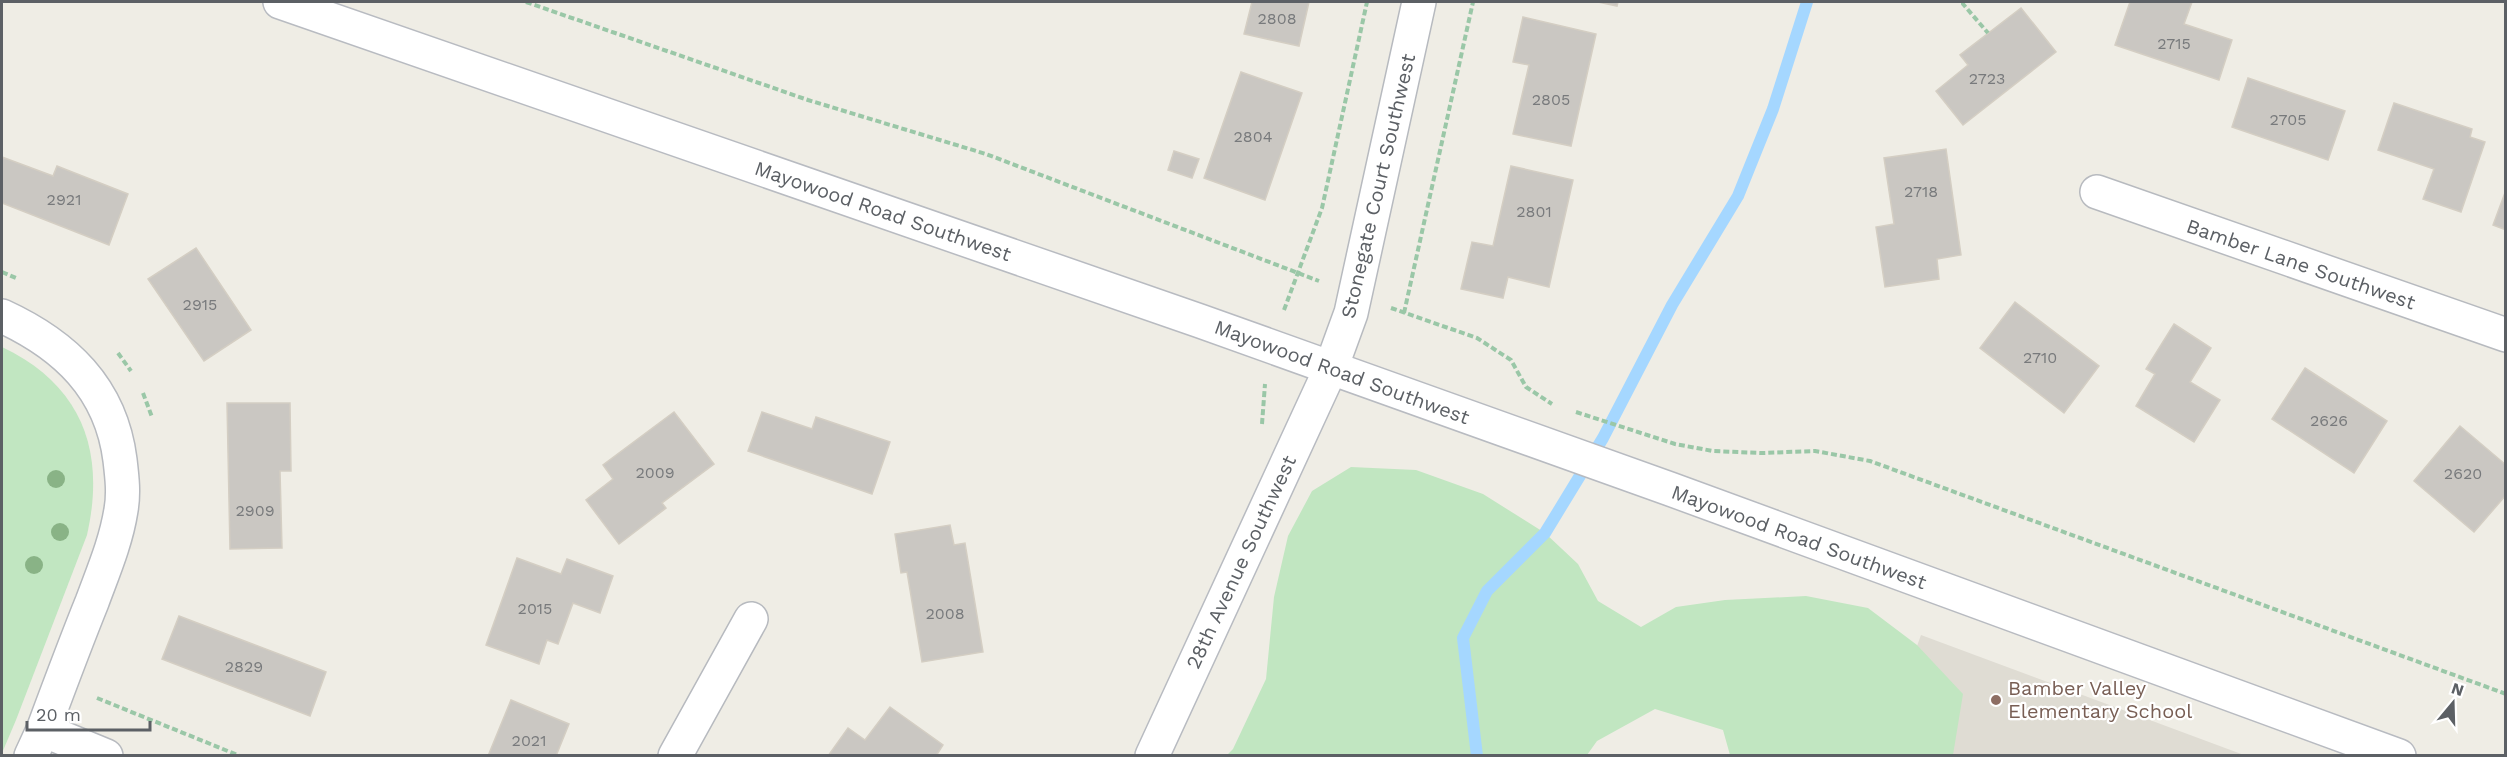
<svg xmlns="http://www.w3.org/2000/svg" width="2507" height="757" font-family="'Work Sans',sans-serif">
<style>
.education{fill:#dfdcd3}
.green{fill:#c1e6c1}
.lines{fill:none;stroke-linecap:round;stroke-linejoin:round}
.stream{stroke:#a5d7ff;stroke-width:12}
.building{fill:#cac7c2;stroke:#d4cec3;stroke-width:1.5}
.street-casing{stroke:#b7babf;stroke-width:36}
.secondary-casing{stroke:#b8bbc1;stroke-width:36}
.path{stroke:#9ac7a7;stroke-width:4;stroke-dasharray:6 3;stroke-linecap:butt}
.street{stroke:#fff;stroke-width:33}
.secondary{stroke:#fff;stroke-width:33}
.tree{fill:#89b386}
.education-dot{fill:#8d6e63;stroke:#fff;stroke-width:2}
.labels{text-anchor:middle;stroke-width:4.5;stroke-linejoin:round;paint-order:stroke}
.number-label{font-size:16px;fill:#787a7c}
.street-label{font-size:20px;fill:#5c6065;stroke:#fff}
.education-label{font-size:20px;fill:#785e54;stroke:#fff;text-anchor:start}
</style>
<rect width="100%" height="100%" fill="#efede5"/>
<!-- education -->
<polygon class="education" points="1921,635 2244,755 1877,756"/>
<!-- green -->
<g class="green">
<path d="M2,347C82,385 106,451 87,535L16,720L2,753Z"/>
<polygon points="1351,467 1416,470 1483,494 1545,533 1578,564 1598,601 1641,627 1676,607 1725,600 1806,596 1868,608 1917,645 1963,694 1953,755 1730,755 1723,730 1655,709 1597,741 1587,755 1227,755 1233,749 1266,679 1274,597 1288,536 1312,491"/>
</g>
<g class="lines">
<!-- stream -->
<polyline class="stream" points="1477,756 1463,638 1487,591 1545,533 1603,438 1672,305 1738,196 1773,109 1807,2"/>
</g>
<!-- building -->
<g class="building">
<polygon points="1252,2 1309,2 1299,46 1244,34"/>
<polygon points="1598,2 1618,2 1617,6"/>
<polygon points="2130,2 2192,2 2184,24 2232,40 2219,80 2115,45"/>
<polygon points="2021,8 2056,52 1963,125 1936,91 1968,65 1960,55"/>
<polygon points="1523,17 1596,34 1571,146 1513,134 1529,65 1513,62"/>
<polygon points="1241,72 1302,93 1265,200 1204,178"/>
<polygon points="2248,78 2345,111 2328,160 2232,127"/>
<polygon points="2394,103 2472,129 2470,137 2485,142 2461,212 2423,199 2434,169 2378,150"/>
<polygon points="1946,149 1961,255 1937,259 1939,279 1885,287 1876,227 1894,224 1884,158"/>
<polygon points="1174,151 1199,159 1192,178 1168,170"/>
<polygon points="2,157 53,176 57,166 128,194 109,245 2,203"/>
<polygon points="1511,166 1573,180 1549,287 1508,277 1503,298 1461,289 1472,242 1493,246"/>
<polygon points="2506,190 2506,230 2493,225"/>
<polygon points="196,248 251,330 204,361 148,279"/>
<polygon points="2015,302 2099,366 2064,413 1980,348"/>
<polygon points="2174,324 2211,348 2190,382 2220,400 2194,442 2136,406 2155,374 2146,369"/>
<polygon points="2305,368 2387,421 2354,473 2272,419"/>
<polygon points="227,403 290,403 291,471 280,471 282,548 230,549"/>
<polygon points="674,412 714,464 662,503 666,508 619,544 586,500 613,479 603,465"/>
<polygon points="762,412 812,429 816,417 890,442 872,494 748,451"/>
<polygon points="2460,426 2506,465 2506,495 2474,532 2414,481"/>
<polygon points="950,525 954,545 965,543 983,652 922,662 907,572 901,573 895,534"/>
<polygon points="517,558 561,574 567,559 613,576 600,613 573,603 558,644 547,640 539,664 486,645"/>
<polygon points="179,616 326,672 310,716 162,659"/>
<polygon points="511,700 569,724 556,756 488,756"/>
<polygon points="890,707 943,745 936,756 828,756 848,728 865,740"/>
</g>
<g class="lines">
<defs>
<g id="street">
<polyline points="2097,192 2506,335"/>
<path d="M2,316C65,345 111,388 120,460C122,477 124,493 121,510C116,542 103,572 92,602C75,644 59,687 43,730L31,756"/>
<polyline points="1331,368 1351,313 1419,2"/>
<polyline points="43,730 106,756"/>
<polyline points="675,756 751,619"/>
</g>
<g id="secondary">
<polyline points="280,2 1200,321 1670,489 2399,756"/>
<polyline points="1152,756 1331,368"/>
</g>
</defs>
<!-- street casing -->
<use href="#street" class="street-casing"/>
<!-- secondary casing -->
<use href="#secondary" class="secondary-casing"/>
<!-- path -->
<g class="path">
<polyline points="526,2 808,100 986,154 1319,281"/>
<polyline points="1963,2 1963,4 1988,33"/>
<polyline points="2,272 16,278"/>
<polyline points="1391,308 1477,338 1511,360 1526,387 1552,404"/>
<polyline points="1284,310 1322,208 1367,2"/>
<polyline points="1404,313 1473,2"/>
<polyline points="118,353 131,371"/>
<polyline points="143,393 152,417"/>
<polyline points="1576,412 1675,444 1713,451 1762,453 1815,451 1870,461 2506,694"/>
<polyline points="1262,424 1265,384"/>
<polyline points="97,698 240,756"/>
</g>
<!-- street -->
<use href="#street" class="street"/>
<!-- secondary -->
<use href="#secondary" class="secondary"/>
</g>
<!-- trees -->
<g class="tree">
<circle cx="56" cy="479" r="9"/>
<circle cx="60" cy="532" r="9"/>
<circle cx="34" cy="565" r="9"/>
</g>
<!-- markers -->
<circle class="education-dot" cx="1996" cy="700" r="6"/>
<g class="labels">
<!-- number labels -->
<g class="number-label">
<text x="1277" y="24">2808</text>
<text x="2174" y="49">2715</text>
<text x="1987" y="84">2723</text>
<text x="1551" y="105">2805</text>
<text x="2288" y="125">2705</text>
<text x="1253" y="142">2804</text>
<text x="1921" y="197">2718</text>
<text x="64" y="205">2921</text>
<text x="1534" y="217">2801</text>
<text x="200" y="310">2915</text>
<text x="2040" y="363">2710</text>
<text x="2329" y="426">2626</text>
<text x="655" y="478">2009</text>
<text x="2463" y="479">2620</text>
<text x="255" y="516">2909</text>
<text x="535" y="614">2015</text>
<text x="945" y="619">2008</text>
<text x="244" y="672">2829</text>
<text x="529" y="746">2021</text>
</g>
<!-- street labels -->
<g class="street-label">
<text transform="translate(1378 186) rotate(-77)" y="7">Stonegate Court Southwest</text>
<text transform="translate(883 211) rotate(19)" y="7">Mayowood Road Southwest</text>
<text transform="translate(2301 264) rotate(19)" y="7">Bamber Lane Southwest</text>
<text transform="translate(1342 372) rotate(20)" y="7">Mayowood Road Southwest</text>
<text transform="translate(1799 537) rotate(20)" y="7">Mayowood Road Southwest</text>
<text transform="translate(1241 562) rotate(-65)" y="7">28th Avenue Southwest</text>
</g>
<!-- education labels -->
<g class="education-label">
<text x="2008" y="695">Bamber Valley<tspan x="2008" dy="23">Elementary School</tspan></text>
</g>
</g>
<!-- border -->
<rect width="2507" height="757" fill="none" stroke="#5c6065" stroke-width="6"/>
<!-- north arrow -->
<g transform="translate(2453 703) rotate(19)" stroke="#ffffff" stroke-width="4.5" paint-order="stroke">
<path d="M0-4.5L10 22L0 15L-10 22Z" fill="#5c6065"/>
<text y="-9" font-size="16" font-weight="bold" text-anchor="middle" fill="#5c6065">N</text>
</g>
<!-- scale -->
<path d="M27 721v9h123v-9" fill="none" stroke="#5c6065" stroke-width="3"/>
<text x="36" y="721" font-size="18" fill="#5c6065" stroke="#ffffff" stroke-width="4.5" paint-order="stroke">20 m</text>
</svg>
